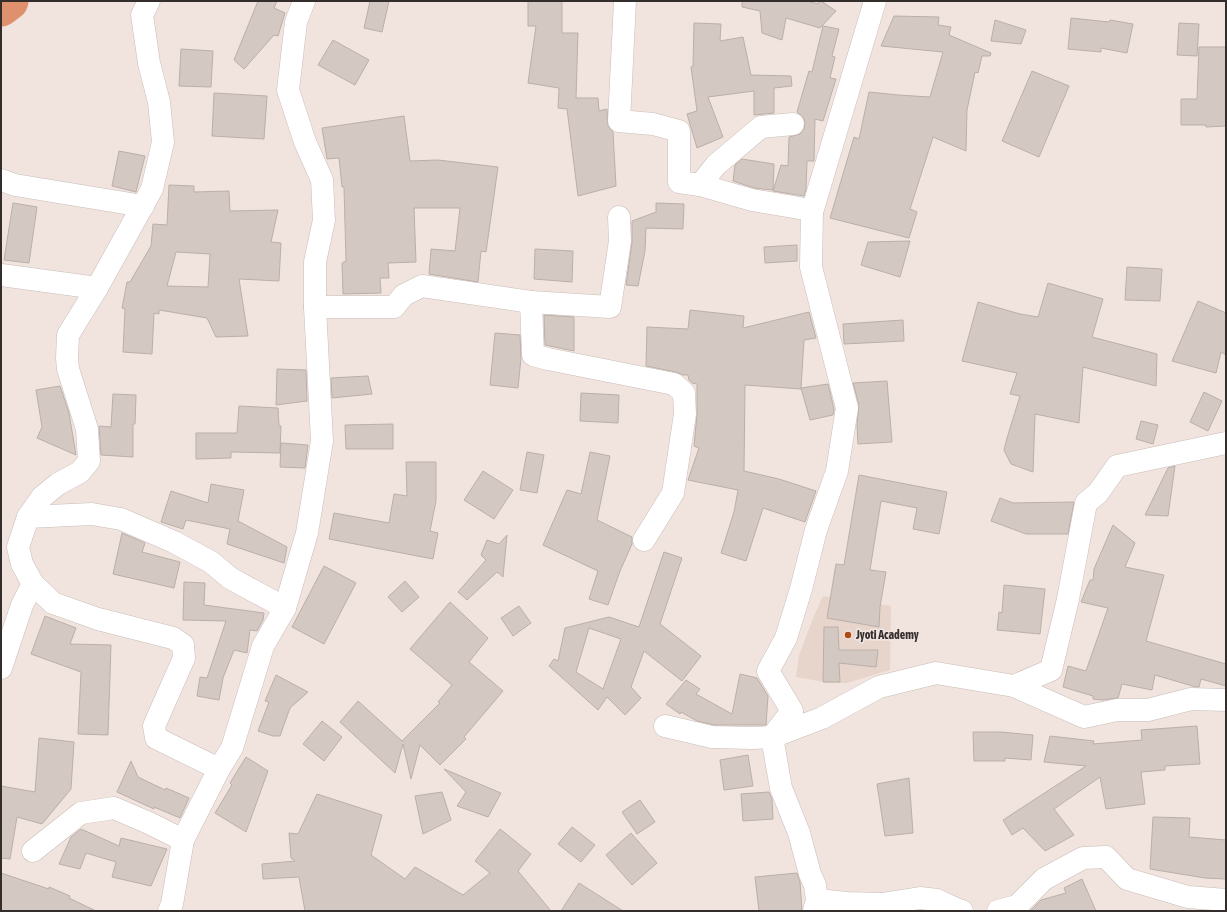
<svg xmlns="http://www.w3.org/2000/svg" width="1227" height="912" font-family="'Asap Condensed',sans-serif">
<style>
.built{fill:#e7d5cc}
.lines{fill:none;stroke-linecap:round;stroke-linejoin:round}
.river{stroke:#df916d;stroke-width:39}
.building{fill:#d4c8c3;stroke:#bbafaa;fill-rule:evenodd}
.minor-casing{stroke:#c9bdb8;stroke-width:23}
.minor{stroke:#fff;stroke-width:22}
.poi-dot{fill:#af4c13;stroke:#f1e4df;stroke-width:1.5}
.labels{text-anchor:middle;stroke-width:3.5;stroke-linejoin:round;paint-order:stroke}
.poi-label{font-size:12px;font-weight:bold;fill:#332e2c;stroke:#f1e4df;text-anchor:start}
</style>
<rect width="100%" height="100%" fill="#f1e4df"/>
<!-- built -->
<polygon class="built" points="823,596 891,606 890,670 847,683 829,683 796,677 799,655 814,616"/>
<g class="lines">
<!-- river -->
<polyline class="river" points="1,7 9,1"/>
</g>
<!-- building -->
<g class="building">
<polygon points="258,1 277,1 274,8 285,13 278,36 274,35 244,69 234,60"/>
<polygon points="370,1 389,1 382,32 364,28"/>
<polygon points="528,1 562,1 562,33 578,33 576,98 598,98 599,111 607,109 608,126 613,132 616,186 578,196 567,109 558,108 559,88 528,83 536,26 528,26"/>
<polygon points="742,1 807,1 818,4 819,1 821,1 836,11 820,28 786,18 782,40 762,33 760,11 742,7"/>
<polygon points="894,16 939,17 938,25 951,27 949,35 991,53 990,56 982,56 978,73 975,72 967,110 966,151 933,137 910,209 917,212 909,238 830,218 854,137 859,139 869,92 898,95 930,97 943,52 881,46"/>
<polygon points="1071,18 1109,22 1110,20 1133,24 1127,53 1101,48 1101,52 1068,49"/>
<polygon points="995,20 1026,30 1021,44 991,41"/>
<polygon points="694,23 721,24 720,41 743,37 751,75 791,76 792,86 774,88 774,113 754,115 754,91 708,97 723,137 697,148 687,114 697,111 691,67 693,66"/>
<polygon points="1179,23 1199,24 1197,56 1177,55"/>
<polygon points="823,26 839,29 832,56 835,57 830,78 836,79 823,121 815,119 814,161 807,161 806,189 804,196 773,191 781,165 788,166 789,137 800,134 804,129 805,122 803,117 797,112 809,71 812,72"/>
<polygon points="333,40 369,60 355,85 318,65"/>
<polygon points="1199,47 1226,47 1226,126 1206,127 1206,125 1181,125 1181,99 1197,99"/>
<polygon points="181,49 213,51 211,87 179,86"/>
<polygon points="1032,71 1069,86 1039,157 1002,141"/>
<polygon points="214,93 267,96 264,139 212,136"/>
<polygon points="404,116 410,161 438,160 498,167 486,252 481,251 478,282 429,274 431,249 455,251 460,208 414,208 416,262 388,263 389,278 380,278 381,293 343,294 342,263 346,261 344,187 342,187 339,158 327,159 322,128"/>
<polygon points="119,151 145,156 136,192 112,186"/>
<polygon points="742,159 774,164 773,190 754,188 733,181 735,165"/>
<path d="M169,185L194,186V192L229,191L230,211L278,210L271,242L281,243L279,281L239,279L248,336L216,337L207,318L159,310V314L154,313L152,354L123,352L125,309L122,308L127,282H130L151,246L153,224L167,225ZM176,252L210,254L208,287L167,286Z"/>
<polygon points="13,203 37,207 29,263 4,260"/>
<polygon points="656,203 684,204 683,229 646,228 645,251 638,286 626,285 632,243 632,221 656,212"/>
<polygon points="910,241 900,277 861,265 868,242"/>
<polygon points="797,245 797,261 765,263 764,247"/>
<polygon points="535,249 573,251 572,282 534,279"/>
<polygon points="1127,267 1162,269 1160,301 1125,300"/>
<polygon points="1048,283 1103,299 1092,337 1157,354 1156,386 1083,367 1079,423 1035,414 1033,472 1011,464 1004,450 1007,438 1020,396 1010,394 1017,373 962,361 978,302 1020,314 1038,317"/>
<polygon points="1198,301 1226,313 1226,355 1221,352 1216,373 1172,361"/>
<polygon points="690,310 744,316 743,328 809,312 816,338 804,340 801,388 828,384 834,409 833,415 810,420 801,388 801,389 745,385 744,471 779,479 816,491 805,522 763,508 746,561 721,553 734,512 738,490 688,480 699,448 694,446 697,414 697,384 692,383 689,380 688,375 683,375 676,372 646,366 647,327 688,329"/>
<polygon points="544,315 574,317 574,351 545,345"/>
<polygon points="903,320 904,341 844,344 843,324"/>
<polygon points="495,333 520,335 521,358 518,388 490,385"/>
<polygon points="277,369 306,370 307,401 276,405"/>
<polygon points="368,376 372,394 332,398 331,378"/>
<polygon points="887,381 892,442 858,444 857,425 859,405 853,383"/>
<polygon points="60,386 69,413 76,455 37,438 42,427 36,390"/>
<polygon points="1204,392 1222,401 1208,431 1190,422"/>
<polygon points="581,393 619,395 618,423 580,421"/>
<polygon points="113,394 136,395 135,424 133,424 133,457 101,455 99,426 111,427"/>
<polygon points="239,406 278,408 279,426 281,426 280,453 231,452 231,458 196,459 196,433 237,433"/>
<polygon points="1141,421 1158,425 1153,444 1136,439"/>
<polygon points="393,424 393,449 346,449 345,425"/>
<polygon points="281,443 308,445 305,468 280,467"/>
<polygon points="527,452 544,455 537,493 520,490"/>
<polygon points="590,452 610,456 597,520 632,537 632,544 620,571 608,605 589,599 598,571 543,545 567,490 581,494"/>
<polygon points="406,462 436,462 436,501 430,531 438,533 433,559 329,539 334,513 389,523 394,494 407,496"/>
<polygon points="1175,466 1168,516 1145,515 1168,468"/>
<polygon points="483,471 513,490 494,519 464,500"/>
<polygon points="859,475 947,492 939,534 913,529 917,508 881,501 870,570 886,572 880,607 879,627 827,618 836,564 844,565"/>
<polygon points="211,484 244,490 238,521 287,547 284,563 227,544 230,529 186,520 183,529 161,522 171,491 208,503"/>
<polygon points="1000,498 1013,503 1074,502 1068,534 1026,534 991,521"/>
<polygon points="1113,525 1135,543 1125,567 1164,575 1146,641 1226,664 1226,686 1201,679 1199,687 1196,687 1155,675 1152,690 1122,684 1118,698 1102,700 1093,699 1093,696 1063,687 1068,666 1086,671 1108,608 1081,602 1090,580 1093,580 1094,569"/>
<polygon points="122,533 145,543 142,552 180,562 174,588 113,574"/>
<polygon points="507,535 503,577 497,572 467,600 458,592 486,560 481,555 487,540 499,544"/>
<path d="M664,552L682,558L660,624L701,656L682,681L644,651L631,687L641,698L625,715L607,697L598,710L549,666L554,659L558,661L565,628L609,617L639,627ZM589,628L621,639L603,689L576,672Z"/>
<polygon points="324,566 356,583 324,644 292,627"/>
<polygon points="405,581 419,597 402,612 388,597"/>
<polygon points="184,582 205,583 204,605 264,613 263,620 257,631 250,630 247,653 234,650 223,678 219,700 197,696 200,677 207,678 226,621 183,620"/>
<polygon points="1004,585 1045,589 1040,634 997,630 999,612 1002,613"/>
<polygon points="450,602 488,638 469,662 503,691 464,737 466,739 440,765 420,745 411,779 403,744 395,773 340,722 358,701 402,741 440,703 438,702 452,685 410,649"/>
<polygon points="519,606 531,623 513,636 501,618"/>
<polygon points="45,616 76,628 70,644 111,645 108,735 78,734 81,672 31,654"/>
<polygon points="824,627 838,627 839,650 878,650 876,667 839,663 840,682 823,682"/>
<polygon points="740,674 757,678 768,696 766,725 714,725 697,721 681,712 680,714 666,704 686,680 700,689 696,694 732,714"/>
<polygon points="276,675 308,692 290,708 280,736 273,736 258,731 269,702 265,701"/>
<polygon points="322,721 342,737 324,761 303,744"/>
<polygon points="1197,726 1200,764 1165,766 1165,770 1141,772 1145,804 1106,809 1100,777 1054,809 1074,835 1045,851 1023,828 1012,835 1003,820 1086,766 1044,762 1050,736 1094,741 1093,744 1142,740 1141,730"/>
<polygon points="973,732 1001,732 1033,735 1031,760 1005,758 1005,761 974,761"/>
<polygon points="39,738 74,742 71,789 42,824 17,817 10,859 1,858 1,786 35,792"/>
<polygon points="748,755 753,786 724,790 720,760"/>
<polygon points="246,757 268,771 246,832 215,813 232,785 230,783"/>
<polygon points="131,761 138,777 165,790 166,788 189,798 180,818 154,807 154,809 117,792"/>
<polygon points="444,769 501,793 488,817 457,806 466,792"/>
<polygon points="909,778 913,833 885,836 877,784"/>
<polygon points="442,792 451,820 423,834 415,796"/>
<polygon points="769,792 772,799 773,819 743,821 741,794"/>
<polygon points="317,794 382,815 371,855 405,879 415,867 463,895 490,873 475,861 500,829 531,854 518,871 551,911 305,911 299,877 263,879 262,864 295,861 291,858 289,833 298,834"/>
<polygon points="640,800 655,822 637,834 622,812"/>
<polygon points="1153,817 1190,818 1189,837 1226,840 1226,879 1205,878 1150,869"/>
<polygon points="572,827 595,845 581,862 558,844"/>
<polygon points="81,829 119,846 121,838 167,849 151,886 112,877 116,862 86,853 80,869 59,864 71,837"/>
<polygon points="631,833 657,863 632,885 606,855"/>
<polygon points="1,873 49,889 49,887 70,896 69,898 96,911 1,911"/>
<polygon points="797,873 800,882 802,911 759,911 755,877"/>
<polygon points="1082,879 1096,911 1030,911 1041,900 1066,893 1064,888"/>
<polygon points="579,883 623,911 561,911"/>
</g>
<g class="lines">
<defs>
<g id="minor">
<polyline points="625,1 619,121 653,124 679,131 679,182 700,185 716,165 761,127 793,124"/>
<polyline points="1,180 15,185 143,206"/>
<polyline points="700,185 752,200 805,209 812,212"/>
<polyline points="1,275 97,288"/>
<polyline points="531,302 610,307 620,241 619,217"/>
<polyline points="315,307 394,307 404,295 422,286 531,302 533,355 548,359 674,384 684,393 685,414 673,493 644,540"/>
<polyline points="28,517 42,497 58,484 80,472 89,461 87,429 68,369 67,358 68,335 97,288 152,189 163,142 159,102 149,63 142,15 149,1"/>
<polyline points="1,668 22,605 33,584"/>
<polyline points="1014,686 1084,717 1117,710 1148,710 1191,699 1226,700"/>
<polyline points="665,726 712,737 752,738 772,737 822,718 879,687 936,673 1014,686 1051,670 1068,599 1086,503 1098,493 1117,466 1226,443"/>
<polyline points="219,769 156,738 154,726 184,658 183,645 173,638 98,619 53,603 33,584 22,564 18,547 28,517 92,514 121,519 174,542 211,562 230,578 285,608"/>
<polyline points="33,851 81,813 114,808 149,823 183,840"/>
<polyline points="817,900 847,903 882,904 882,911"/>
<polyline points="882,904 920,898 937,900 958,910 962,911"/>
<polyline points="169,911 172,904 183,840 219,769 232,748 263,646 285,608 307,533 322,441 315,307 315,262 324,220 322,180 305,142 288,90 296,22 304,1"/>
<polyline points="814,911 817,900 815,885 810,874 799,833 781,788 772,737 792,711 768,671 786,638 801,589 816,530 837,471 847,408 811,267 812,212 875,1"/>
<polyline points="998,911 1017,906 1044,879 1083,858 1106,857 1127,879 1188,897 1226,900"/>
</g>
</defs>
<!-- minor casing -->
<use href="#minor" class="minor-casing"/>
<!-- minor -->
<use href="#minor" class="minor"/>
</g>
<!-- markers -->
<circle class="poi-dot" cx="848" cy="635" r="4"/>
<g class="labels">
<!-- poi labels -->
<g class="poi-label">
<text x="856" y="639">Jyoti Academy</text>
</g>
</g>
<!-- border -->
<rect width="1227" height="912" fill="none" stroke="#332e2c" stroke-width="4"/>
</svg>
